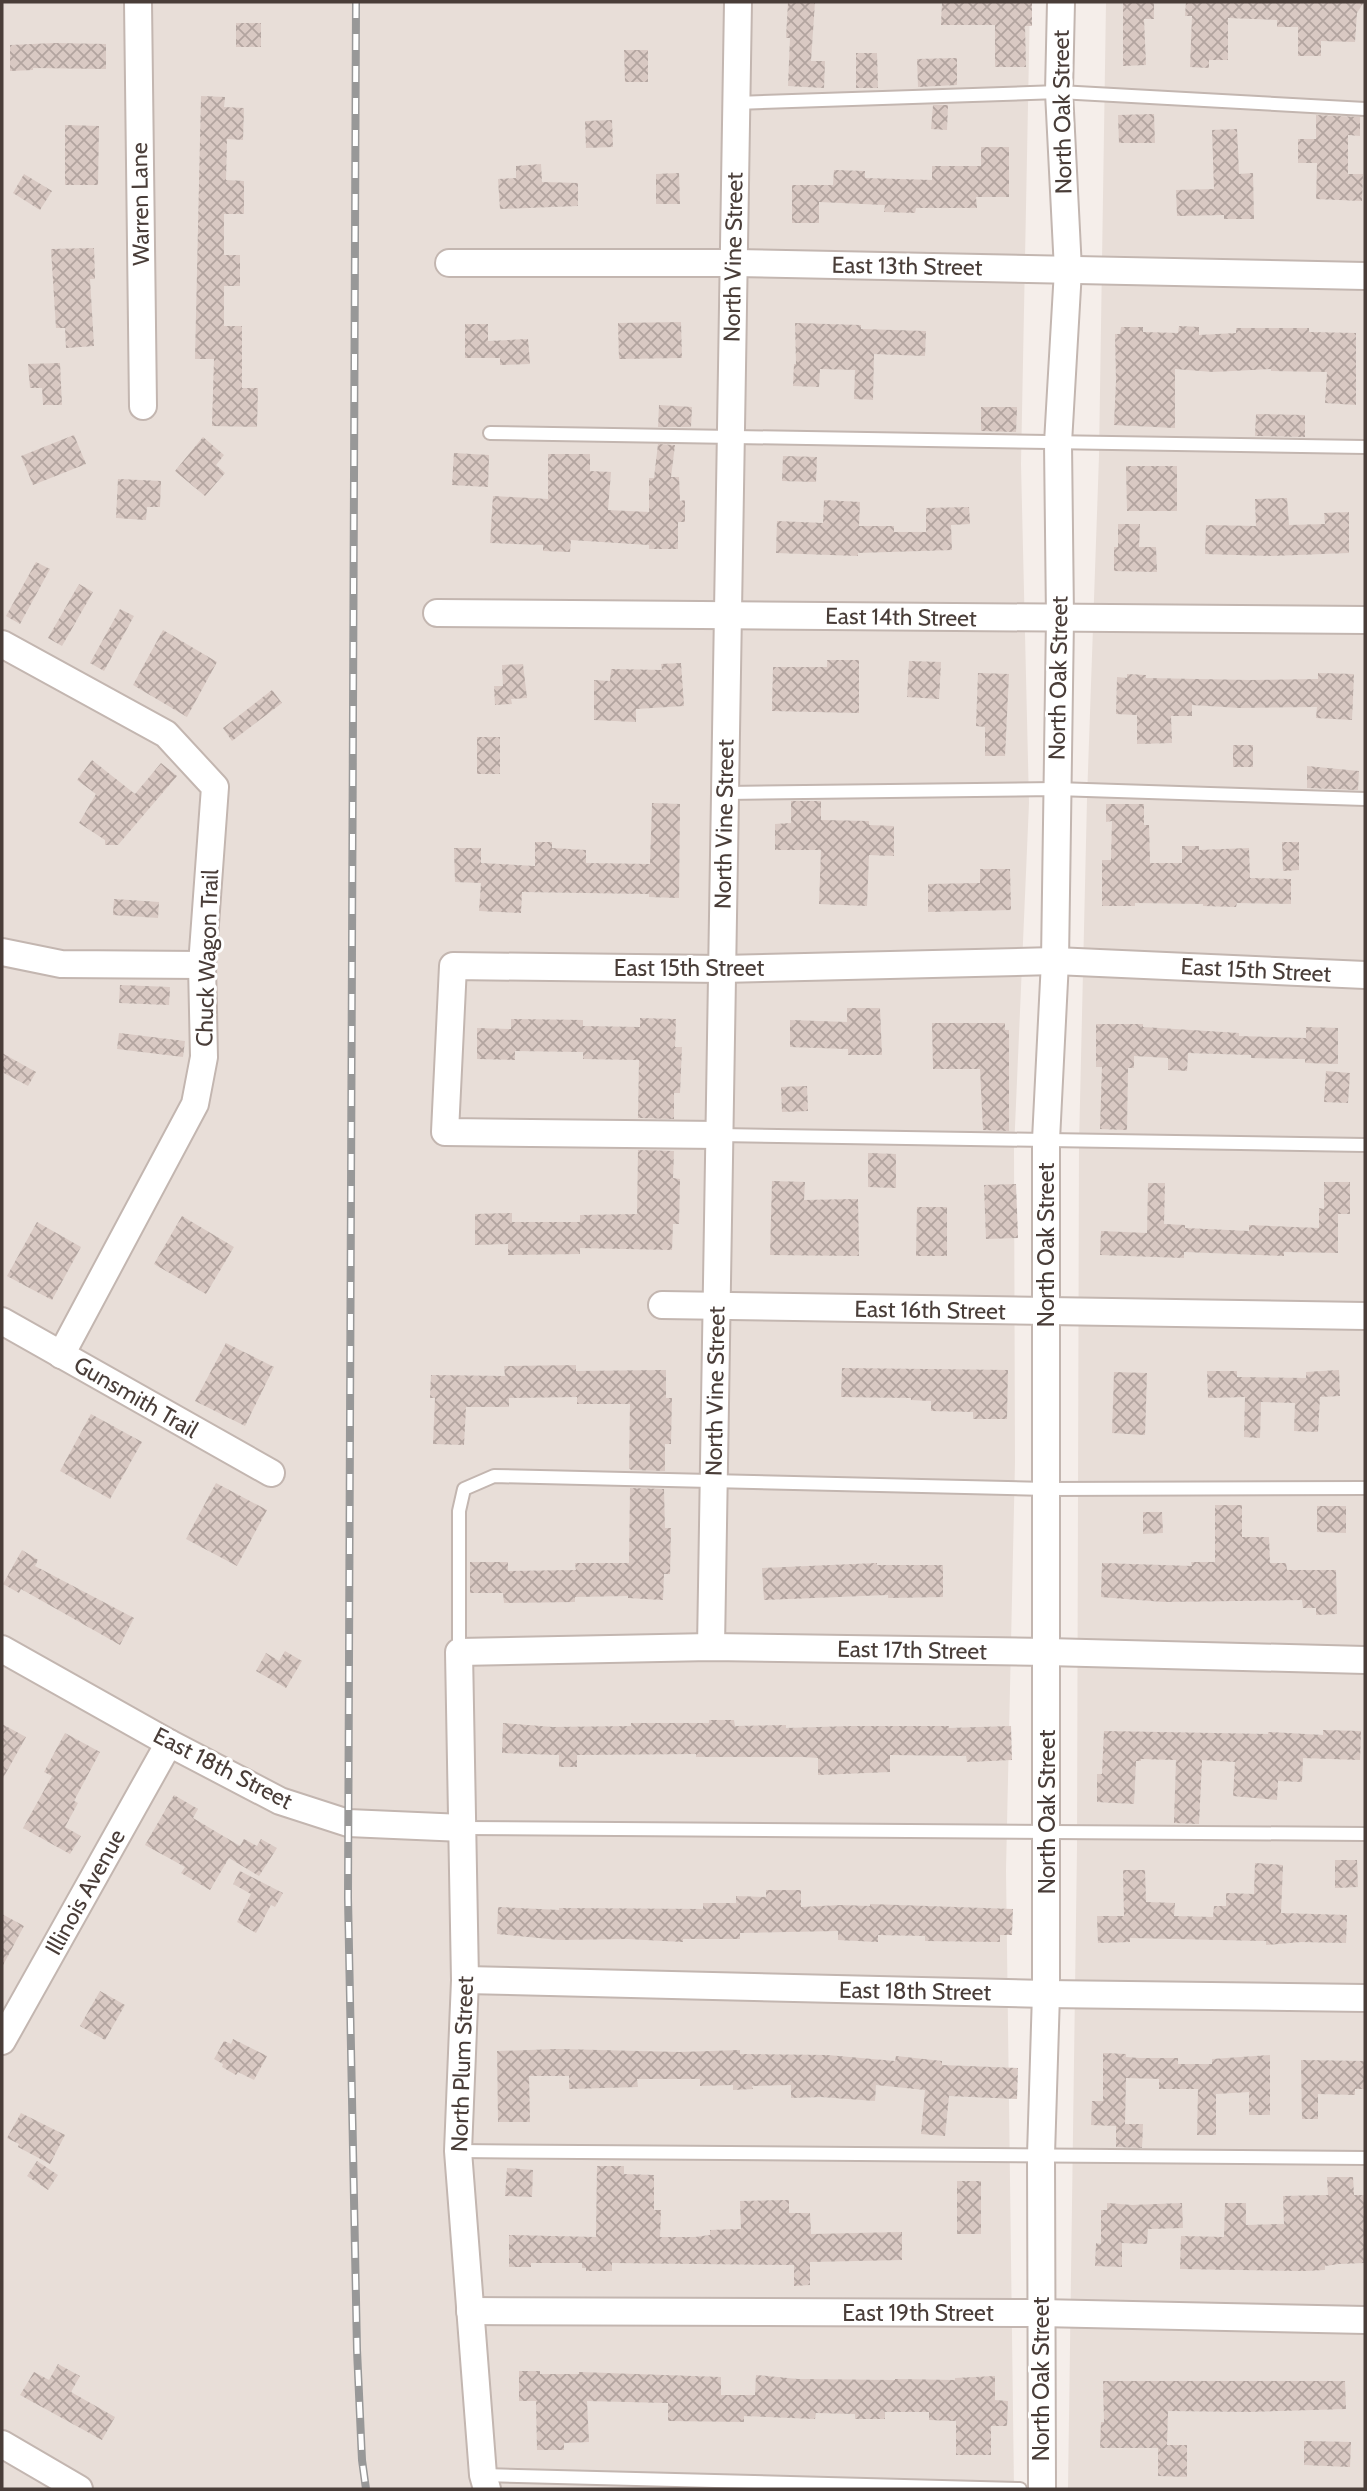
<svg xmlns="http://www.w3.org/2000/svg" width="1367" height="2491" font-family="Cabin,sans-serif">
<style>
.residential{fill:#e8ded8}
.building{fill:url(#building-cross-hatch)}
.lines{fill:none;stroke-linecap:round;stroke-linejoin:round}
.service-casing{stroke:#c3b6b0;stroke-width:16}
.minor-casing{stroke:#c3b6b0;stroke-width:30}
.service{stroke:#fff;stroke-width:12}
.minor{stroke:#fff;stroke-width:26}
.rail-casing{stroke:#989898;stroke-width:8}
.rail{stroke:#fff;stroke-width:5;stroke-dasharray:16;stroke-linecap:butt}
.labels{text-anchor:middle;stroke-width:6;stroke-linejoin:round;paint-order:stroke}
.street-label{font-size:23px;fill:#493d38;stroke:#fff}
</style>
<defs>
<pattern id="building-cross-hatch" width="8" height="8" patternUnits="userSpaceOnUse" patternTransform="scale(1.75)"><rect width="8" height="8" fill="#d9c9c3"/><path d="M0 0l8 8M0 8l8-8" fill="none" stroke="#b2a49f"/></pattern>
</defs>
<rect width="100%" height="100%" fill="#f5eeea"/>
<!-- residential -->
<g class="residential">
<polygon points="2,2 1030,2 1021,464 1029,803 1014,1150 1015,1462 1006,1870 1014,2489 2,2489"/>
<polygon points="1106,2 1365,2 1365,2489 1068,2489 1077,1848 1079,1145 1087,799 1099,456"/>
</g>
<!-- building -->
<g class="building">
<polygon points="788,2 815,2 811,61 825,61 824,88 788,86 790,38 786,38"/>
<polygon points="942,2 1032,2 1032,26 1025,26 1026,67 995,67 995,25 941,25"/>
<polygon points="1123,2 1154,2 1154,19 1144,19 1146,65 1123,66"/>
<polygon points="1186,2 1364,2 1357,13 1355,42 1321,41 1321,56 1298,56 1298,27 1277,27 1277,20 1228,18 1228,60 1209,60 1209,68 1190,67 1192,16 1185,16"/>
<rect x="236" y="23" width="25" height="24"/>
<polygon points="55,43 106,44 106,69 33,68 33,70 10,71 10,45"/>
<polygon points="624,50 648,50 648,82 625,82"/>
<polygon points="856,53 877,53 878,88 856,88"/>
<polygon points="957,58 957,85 918,87 917,59"/>
<polygon points="201,96 225,97 224,107 244,108 243,140 227,139 226,180 244,181 244,214 224,214 224,255 240,255 240,286 224,286 224,326 242,326 242,388 258,388 257,427 212,426 214,359 195,359"/>
<polygon points="933,105 948,105 947,130 931,129"/>
<polygon points="1154,114 1155,143 1119,143 1118,115"/>
<polygon points="1316,115 1360,117 1360,136 1348,135 1348,174 1363,174 1362,201 1316,199 1317,163 1298,163 1298,139 1316,139"/>
<polygon points="612,120 613,147 586,148 585,121"/>
<polygon points="65,125 99,126 98,185 65,185"/>
<polygon points="1237,129 1239,174 1253,173 1254,219 1224,219 1224,215 1177,216 1176,190 1214,189 1212,130"/>
<polygon points="981,147 1009,147 1009,197 976,197 977,208 916,208 915,213 884,212 885,205 819,202 819,223 792,223 792,185 833,185 834,170 865,171 865,178 932,180 932,166 981,166"/>
<polygon points="541,164 542,182 578,183 578,206 500,209 498,179 516,178 516,166"/>
<polygon points="679,173 680,204 656,204 656,174"/>
<polygon points="24,174 52,191 40,210 13,193"/>
<polygon points="94,248 95,279 90,279 94,346 66,348 65,328 56,328 51,249"/>
<polygon points="681,322 682,358 619,359 618,323"/>
<polygon points="795,323 861,325 861,329 926,331 925,356 874,354 873,400 854,399 855,370 820,369 819,387 793,386 794,364 796,364"/>
<polygon points="465,324 488,324 488,341 528,339 530,364 500,365 500,358 465,358"/>
<polygon points="1179,326 1199,327 1199,335 1236,333 1236,328 1309,328 1309,332 1356,333 1356,405 1325,403 1327,372 1271,371 1271,369 1213,372 1175,369 1175,428 1114,425 1116,381 1115,334 1120,334 1121,327 1143,327 1143,332 1178,333"/>
<polygon points="60,363 62,405 43,405 42,388 30,388 28,364"/>
<polygon points="659,405 692,407 691,427 658,427"/>
<polygon points="981,407 1017,407 1016,432 981,431"/>
<polygon points="1256,414 1305,415 1305,437 1255,436"/>
<polygon points="74,435 86,464 33,485 21,456"/>
<polygon points="203,437 224,455 216,465 225,473 205,496 175,471"/>
<polygon points="658,444 675,445 671,477 679,477 680,501 685,500 685,522 678,522 678,549 649,549 649,545 571,540 570,552 543,551 543,545 490,543 493,496 548,499 548,454 590,454 590,471 611,472 608,510 649,512 649,478 654,478"/>
<polygon points="454,453 489,455 488,487 452,485"/>
<polygon points="783,456 817,457 816,482 782,481"/>
<polygon points="1126,466 1177,466 1177,511 1127,511"/>
<polygon points="118,479 161,481 160,507 147,507 146,520 116,518"/>
<polygon points="1287,498 1289,525 1325,524 1324,513 1349,512 1349,553 1271,556 1205,554 1206,525 1256,526 1255,499"/>
<polygon points="824,500 860,502 859,526 894,526 894,532 926,532 926,508 969,507 970,524 951,525 952,550 858,553 858,556 776,553 777,521 823,523"/>
<polygon points="1118,524 1140,524 1139,547 1156,547 1157,572 1114,571 1114,547 1118,547"/>
<polygon points="36,562 50,569 20,624 6,616"/>
<polygon points="79,584 93,592 62,646 48,638"/>
<polygon points="120,609 134,616 104,671 90,663"/>
<polygon points="163,630 217,662 187,717 133,685"/>
<polygon points="827,660 859,660 859,713 772,711 773,667 827,667"/>
<polygon points="909,661 941,662 939,699 907,697"/>
<polygon points="681,663 684,706 636,709 636,722 594,720 594,680 610,681 611,669 662,670 661,664"/>
<polygon points="523,664 527,698 511,699 512,704 495,705 494,686 503,686 502,665"/>
<polygon points="978,673 1009,674 1005,756 985,756 985,727 976,726"/>
<polygon points="1318,673 1354,674 1352,720 1316,718 1317,707 1240,708 1192,705 1192,716 1171,716 1172,743 1137,744 1137,715 1116,714 1117,677 1127,678 1127,674 1146,675 1146,678 1250,680 1318,679"/>
<polygon points="272,690 282,703 232,741 223,728"/>
<rect x="477" y="737" width="23" height="37"/>
<rect x="1233" y="745" width="20" height="22"/>
<polygon points="92,760 135,794 161,763 177,776 118,845 105,845 105,840 79,823 96,794 77,780"/>
<polygon points="1307,766 1359,771 1358,790 1307,788"/>
<polygon points="791,801 821,801 821,820 869,821 869,825 894,826 894,856 869,855 867,906 819,904 821,850 775,850 775,824 791,823"/>
<polygon points="652,803 680,804 679,898 649,897 649,894 522,892 521,913 479,911 481,883 455,882 454,848 481,848 481,863 535,866 535,842 552,842 552,848 586,850 586,863 650,864"/>
<polygon points="1106,804 1144,804 1144,825 1149,825 1150,863 1182,863 1182,846 1199,846 1199,850 1249,848 1250,878 1291,879 1291,904 1237,903 1236,907 1203,906 1203,904 1135,903 1135,906 1102,906 1102,860 1111,860 1112,821 1106,822"/>
<polygon points="1282,842 1299,842 1299,870 1283,871"/>
<polygon points="980,869 1010,869 1011,910 928,912 928,884 980,883"/>
<polygon points="114,899 159,902 158,918 113,915"/>
<polygon points="120,985 170,987 169,1005 119,1003"/>
<polygon points="847,1008 880,1008 882,1055 848,1055 848,1049 790,1047 790,1020 847,1022"/>
<polygon points="640,1018 676,1019 675,1047 682,1047 680,1093 674,1093 674,1119 638,1118 639,1060 583,1059 583,1052 515,1051 515,1060 477,1059 477,1028 511,1029 511,1019 583,1020 583,1026 640,1027"/>
<polygon points="932,1023 1005,1023 1005,1030 1009,1030 1009,1131 983,1130 980,1069 933,1069"/>
<polygon points="1096,1024 1143,1024 1143,1027 1239,1033 1239,1036 1306,1038 1306,1027 1338,1028 1338,1064 1305,1063 1305,1059 1251,1058 1251,1055 1188,1053 1187,1071 1168,1070 1168,1058 1134,1056 1134,1068 1128,1068 1127,1130 1100,1129 1102,1067 1096,1067"/>
<polygon points="119,1033 185,1041 183,1057 117,1049"/>
<polygon points="2,1053 36,1072 28,1086 2,1072"/>
<polygon points="1326,1071 1350,1073 1348,1103 1324,1102"/>
<polygon points="807,1086 808,1111 782,1112 781,1087"/>
<polygon points="638,1150 674,1151 673,1178 680,1179 679,1224 673,1224 672,1250 580,1248 580,1254 508,1255 508,1244 475,1245 475,1214 512,1213 512,1222 580,1222 580,1215 637,1214"/>
<polygon points="868,1153 896,1154 896,1188 868,1187"/>
<polygon points="772,1181 805,1182 804,1200 858,1199 859,1256 770,1255"/>
<polygon points="1324,1182 1350,1182 1350,1214 1338,1214 1338,1253 1284,1252 1284,1256 1184,1252 1184,1258 1100,1255 1101,1231 1147,1233 1148,1183 1165,1183 1164,1224 1185,1225 1185,1228 1249,1231 1249,1225 1319,1228 1319,1208 1324,1209"/>
<polygon points="1016,1184 1018,1238 986,1239 984,1185"/>
<polygon points="917,1207 947,1207 947,1256 916,1256"/>
<polygon points="182,1216 234,1247 206,1294 154,1264"/>
<polygon points="37,1222 81,1247 52,1300 7,1276"/>
<polygon points="226,1343 274,1367 245,1426 195,1401"/>
<polygon points="576,1365 576,1371 666,1370 666,1398 672,1398 671,1444 665,1444 665,1471 631,1470 629,1468 630,1404 577,1404 577,1397 509,1398 509,1407 466,1407 464,1445 433,1444 435,1398 430,1398 431,1375 505,1376 504,1366"/>
<polygon points="842,1368 1008,1370 1007,1419 973,1419 973,1412 931,1411 931,1401 911,1400 911,1398 841,1397"/>
<polygon points="1339,1370 1340,1396 1320,1397 1318,1432 1294,1431 1295,1403 1261,1402 1260,1438 1244,1437 1245,1397 1208,1398 1207,1371 1237,1371 1237,1377 1306,1378 1306,1372"/>
<polygon points="1114,1372 1147,1373 1145,1435 1112,1433"/>
<polygon points="91,1414 142,1442 110,1499 60,1471"/>
<polygon points="216,1483 267,1510 237,1566 186,1539"/>
<polygon points="630,1488 664,1489 665,1528 671,1528 670,1574 664,1574 663,1600 628,1598 628,1596 575,1597 575,1602 504,1603 503,1593 470,1593 470,1562 508,1562 508,1571 576,1570 575,1563 629,1563"/>
<polygon points="1215,1505 1242,1505 1242,1537 1269,1537 1270,1563 1286,1563 1287,1570 1336,1570 1337,1614 1316,1615 1316,1608 1303,1608 1302,1600 1164,1602 1101,1597 1102,1563 1192,1566 1191,1562 1215,1562"/>
<polygon points="1317,1506 1346,1506 1346,1533 1317,1532"/>
<polygon points="1143,1512 1162,1512 1163,1533 1143,1534"/>
<polygon points="22,1550 38,1560 35,1566 134,1618 120,1645 21,1589 19,1593 3,1584"/>
<polygon points="877,1563 877,1565 943,1565 943,1597 888,1598 888,1595 764,1600 762,1568"/>
<polygon points="285,1651 302,1661 286,1688 256,1671 266,1653 279,1661"/>
<polygon points="709,1720 734,1720 735,1726 786,1725 786,1728 851,1726 949,1726 949,1728 1011,1726 1012,1760 967,1762 966,1756 890,1755 890,1772 818,1775 818,1758 804,1757 696,1757 696,1754 577,1755 577,1767 559,1767 559,1755 502,1753 503,1723 553,1727 631,1726 631,1723 709,1723"/>
<polygon points="2,1724 26,1737 2,1780"/>
<polygon points="1323,1730 1361,1731 1360,1760 1303,1758 1302,1782 1278,1781 1277,1800 1233,1796 1235,1762 1202,1760 1199,1824 1174,1823 1176,1760 1141,1759 1141,1761 1136,1761 1134,1804 1097,1802 1097,1774 1102,1774 1104,1731 1268,1734 1268,1732 1323,1735"/>
<polygon points="65,1733 100,1752 74,1801 78,1803 65,1827 81,1836 70,1854 23,1828 52,1776 44,1772"/>
<polygon points="174,1795 198,1809 193,1818 240,1846 244,1839 257,1846 261,1839 277,1848 259,1876 229,1858 210,1890 181,1873 185,1867 145,1845"/>
<polygon points="1335,1860 1357,1860 1358,1887 1335,1888"/>
<polygon points="1255,1863 1283,1865 1281,1913 1347,1915 1346,1943 1301,1942 1266,1945 1266,1941 1130,1938 1130,1942 1098,1943 1097,1916 1124,1916 1123,1870 1145,1870 1146,1902 1175,1903 1174,1916 1213,1917 1214,1906 1226,1906 1226,1893 1254,1894"/>
<polygon points="240,1871 283,1893 275,1907 271,1905 256,1933 237,1922 251,1894 233,1884"/>
<polygon points="766,1890 801,1890 801,1907 840,1905 870,1906 870,1904 1013,1909 1012,1935 1000,1935 1000,1942 925,1941 925,1936 878,1935 878,1942 838,1940 838,1931 740,1933 740,1939 683,1939 683,1942 628,1939 559,1940 497,1934 498,1907 559,1910 559,1908 703,1909 703,1903 736,1903 736,1896 766,1897"/>
<polygon points="2,1914 24,1926 2,1967"/>
<polygon points="100,1991 125,2005 105,2040 80,2026"/>
<polygon points="233,2039 267,2056 254,2080 238,2072 236,2075 222,2067 223,2064 214,2059 224,2041 231,2044"/>
<polygon points="558,2049 680,2052 740,2050 740,2054 827,2055 895,2061 896,2056 942,2061 942,2065 1018,2068 1017,2099 949,2096 945,2136 921,2134 925,2090 876,2085 875,2101 821,2097 791,2098 791,2085 752,2086 753,2089 733,2090 733,2085 700,2086 700,2079 637,2079 638,2087 569,2089 569,2076 529,2076 530,2122 498,2122 497,2051"/>
<polygon points="1103,2053 1126,2054 1126,2057 1139,2058 1178,2058 1178,2064 1212,2064 1212,2059 1270,2055 1270,2115 1249,2115 1249,2092 1216,2094 1216,2135 1197,2135 1198,2089 1159,2089 1159,2079 1126,2078 1125,2124 1143,2124 1142,2148 1116,2147 1116,2126 1091,2125 1092,2101 1103,2101"/>
<polygon points="1301,2060 1365,2061 1365,2089 1355,2089 1355,2095 1318,2094 1318,2119 1302,2119"/>
<polygon points="21,2113 65,2135 50,2164 18,2147 19,2144 7,2138"/>
<polygon points="37,2161 58,2175 48,2190 27,2176"/>
<polygon points="597,2166 624,2166 624,2174 654,2175 654,2210 661,2210 660,2237 695,2237 710,2235 710,2230 741,2229 740,2201 789,2200 789,2213 810,2213 811,2234 902,2232 902,2260 810,2262 810,2285 794,2286 794,2265 612,2263 612,2271 586,2271 586,2268 582,2268 582,2263 531,2263 531,2267 509,2267 509,2235 596,2237"/>
<polygon points="507,2168 533,2170 532,2197 505,2196"/>
<polygon points="1327,2177 1353,2177 1354,2195 1365,2195 1365,2263 1339,2264 1325,2266 1325,2270 1303,2271 1180,2269 1181,2236 1224,2237 1225,2203 1246,2203 1246,2225 1284,2224 1283,2196 1328,2195"/>
<rect x="957" y="2181" width="24" height="53"/>
<polygon points="1107,2203 1132,2205 1182,2203 1183,2228 1148,2229 1147,2244 1122,2243 1122,2267 1095,2266 1096,2243 1101,2244 1101,2210 1107,2210"/>
<polygon points="58,2364 80,2376 71,2392 115,2417 102,2440 20,2395 34,2372 49,2380"/>
<polygon points="519,2371 540,2371 540,2374 579,2374 579,2372 721,2377 721,2395 755,2395 756,2375 798,2379 895,2380 895,2379 955,2380 955,2378 995,2376 995,2400 1008,2401 1007,2426 991,2426 991,2455 956,2455 956,2421 929,2420 929,2412 885,2412 885,2419 855,2419 855,2414 816,2413 815,2419 744,2416 744,2422 668,2421 668,2403 587,2401 589,2442 564,2443 564,2450 537,2450 536,2401 519,2401"/>
<polygon points="1103,2381 1345,2381 1346,2409 1248,2412 1168,2411 1167,2445 1187,2445 1187,2477 1158,2476 1158,2448 1100,2448 1101,2422 1104,2422"/>
<polygon points="1304,2441 1351,2442 1350,2467 1304,2465"/>
</g>
<g class="lines">
<defs>
<g id="service">
<polyline points="736,103 1059,92 1365,109"/>
<polyline points="490,433 1365,447"/>
<polyline points="725,793 1056,789 1365,799"/>
<polyline points="719,1135 1365,1145"/>
<polyline points="459,1652 459,1511 464,1489 494,1476 1047,1489 1365,1488"/>
<polyline points="463,1828 1365,1834"/>
<polyline points="458,2151 1365,2158"/>
<polyline points="483,2475 1020,2489"/>
</g>
<g id="minor">
<polyline points="138,2 143,406"/>
<polyline points="449,263 734,263 1365,276"/>
<polyline points="437,613 1365,620"/>
<polyline points="2,644 166,734 215,787 202,965 204,1057 195,1104 61,1355"/>
<polyline points="2,952 61,964 202,965"/>
<polyline points="719,1135 445,1132 453,966 722,969 1055,961 1365,975"/>
<polyline points="662,1305 1365,1316"/>
<polyline points="2,1321 271,1473"/>
<polyline points="711,1647 738,2"/>
<polyline points="2,1649 169,1743 280,1801 348,1823 463,1828"/>
<polyline points="465,1980 1046,1994 1365,1998"/>
<polyline points="2,2041 169,1743"/>
<polyline points="470,2311 1040,2313 1365,2320"/>
<polyline points="2,2444 79,2489"/>
<polyline points="487,2489 483,2475 458,2151 465,1980 459,1652 711,1647 1047,1652 1365,1660"/>
<polyline points="1042,2489 1041,2155 1046,1994 1046,1140 1055,961 1060,618 1058,443 1068,270 1059,92 1061,2"/>
</g>
</defs>
<!-- service casing -->
<use href="#service" class="service-casing"/>
<!-- minor casing -->
<use href="#minor" class="minor-casing"/>
<!-- service -->
<use href="#service" class="service"/>
<!-- minor -->
<use href="#minor" class="minor"/>
<defs>
<polyline id="rail" points="356,2 348,1898 357,2350 362,2460 366,2489"/>
</defs>
<!-- rail casing -->
<use href="#rail" class="rail-casing"/>
<!-- rail -->
<use href="#rail" class="rail"/>
</g>
<g class="labels">
<!-- street labels -->
<g class="street-label">
<text transform="translate(1062 112) rotate(-91)" y="8">North Oak Street</text>
<text transform="translate(140 204) rotate(-91)" y="8">Warren Lane</text>
<text transform="translate(733 257) rotate(-89)" y="8">North Vine Street</text>
<text transform="translate(907 266) rotate(1)" y="8">East 13th Street</text>
<text transform="translate(901 617) rotate(1)" y="8">East 14th Street</text>
<text transform="translate(1058 678) rotate(-89)" y="8">North Oak Street</text>
<text transform="translate(724 824) rotate(-89)" y="8">North Vine Street</text>
<text transform="translate(207 958) rotate(-88)" y="8">Chuck Wagon Trail</text>
<text x="689" y="976">East 15th Street</text>
<text transform="translate(1256 970) rotate(3)" y="8">East 15th Street</text>
<text transform="translate(1046 1245) rotate(-90)" y="8">North Oak Street</text>
<text transform="translate(930 1310) rotate(1)" y="8">East 16th Street</text>
<text transform="translate(715 1391) rotate(-89)" y="8">North Vine Street</text>
<text transform="translate(136 1397) rotate(30)" y="8">Gunsmith Trail</text>
<text transform="translate(912 1650) rotate(1)" y="8">East 17th Street</text>
<text transform="translate(223 1768) rotate(27)" y="8">East 18th Street</text>
<text transform="translate(1047 1812) rotate(-90)" y="8">North Oak Street</text>
<text transform="translate(85 1892) rotate(-61)" y="8">Illinois Avenue</text>
<text transform="translate(915 1991) rotate(1)" y="8">East 18th Street</text>
<text transform="translate(462 2064) rotate(-88)" y="8">North Plum Street</text>
<text x="918" y="2321">East 19th Street</text>
<text transform="translate(1041 2379) rotate(-90)" y="8">North Oak Street</text>
</g>
</g>
<!-- border -->
<rect width="1367" height="2491" fill="none" stroke="#493d38" stroke-width="7"/>
</svg>
